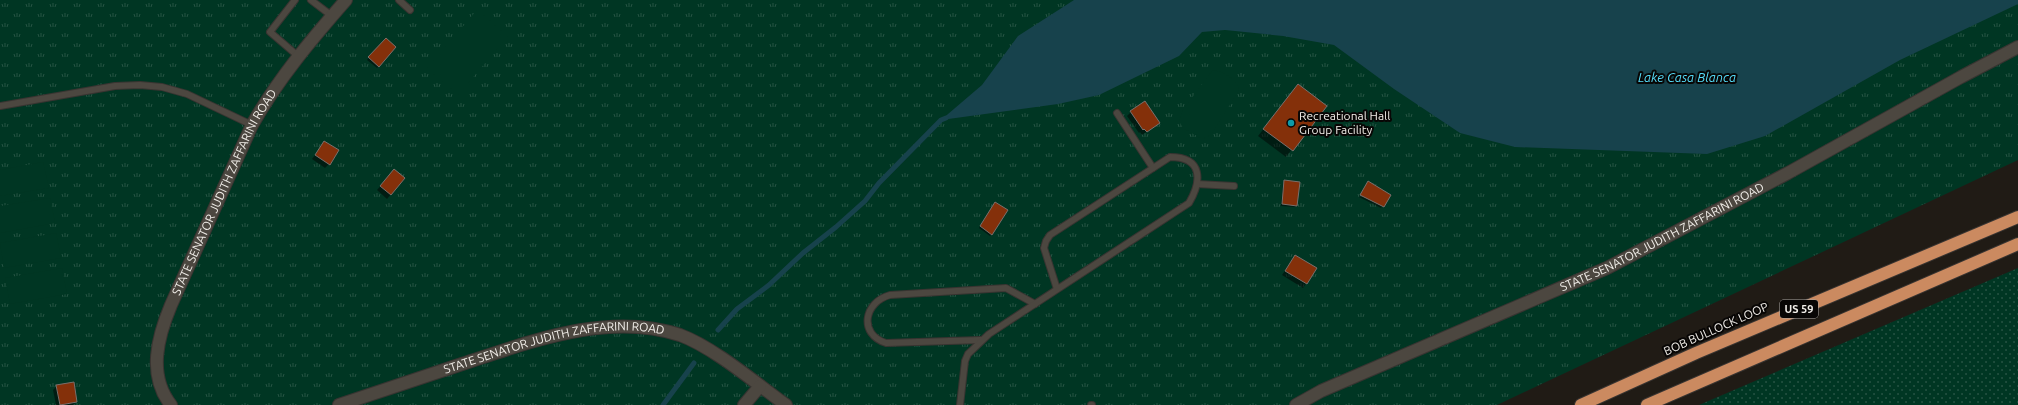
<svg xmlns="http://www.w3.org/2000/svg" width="2018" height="405" font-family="Ubuntu,sans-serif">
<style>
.grass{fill:url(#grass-dots)}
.park{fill:url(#park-tufts)}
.pitch{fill:#003623}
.water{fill:#17424c}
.shadow{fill:#0007}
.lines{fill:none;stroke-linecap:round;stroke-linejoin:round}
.stream{stroke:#17424c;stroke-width:5}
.building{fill:#84300a;stroke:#796f6c}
.service-casing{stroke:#383431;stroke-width:8}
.minor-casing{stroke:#383431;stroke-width:14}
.motorway-casing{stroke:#383431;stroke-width:14}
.service{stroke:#4c4740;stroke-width:6}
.minor{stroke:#4c4740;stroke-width:12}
.motorway{stroke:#cb8a60;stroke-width:12}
.culture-dot{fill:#0f9aa8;stroke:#080605;stroke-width:1.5}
.labels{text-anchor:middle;stroke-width:4;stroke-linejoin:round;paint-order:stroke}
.shield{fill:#080605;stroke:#aba8a5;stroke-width:1}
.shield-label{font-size:11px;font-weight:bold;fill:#f1eee9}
.poi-label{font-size:12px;fill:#f1eee9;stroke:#080605;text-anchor:start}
.street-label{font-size:12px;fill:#f1eee9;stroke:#080605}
.water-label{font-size:13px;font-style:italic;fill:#56defb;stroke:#080605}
</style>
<defs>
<pattern id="grass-dots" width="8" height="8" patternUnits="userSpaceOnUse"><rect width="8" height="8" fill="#003623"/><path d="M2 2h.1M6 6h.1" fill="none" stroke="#265343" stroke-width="1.8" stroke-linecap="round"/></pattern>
<pattern id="park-tufts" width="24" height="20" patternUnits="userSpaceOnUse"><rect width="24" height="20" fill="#003623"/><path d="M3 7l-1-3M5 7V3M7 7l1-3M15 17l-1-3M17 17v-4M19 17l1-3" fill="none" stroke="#265343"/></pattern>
</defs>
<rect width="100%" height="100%" fill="#201b15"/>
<!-- grass -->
<polygon class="grass" points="2018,268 2018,405 1699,405"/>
<!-- park -->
<polygon class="park" points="0,0 2018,0 2018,160 1497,405 0,405"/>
<!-- pitch -->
<g class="pitch">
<polygon points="477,10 508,36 458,95 427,68"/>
<path d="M1212,71C1222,69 1238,81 1239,90L1211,135L1202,139L1183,128L1179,121L1183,110Z"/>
<polygon points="43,162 49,188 0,196 0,170"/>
<polygon points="50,198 55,223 0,233 0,206"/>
<polygon points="56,233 61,258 4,268 0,243"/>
<polygon points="62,268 67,294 10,304 5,278"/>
</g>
<!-- water -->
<polygon class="water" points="1074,0 2018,0 2018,4 1900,60 1765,136 1707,154 1515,147 1460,133 1394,89 1334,45 1283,36 1225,30 1202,32 1179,56 1099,95 1058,104 941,120 982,85 1018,36"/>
<!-- shadow -->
<g class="shadow">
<polygon points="386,39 379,66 377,68 367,60"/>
<polygon points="1298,85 1325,106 1286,157 1258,136"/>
<polygon points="1131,112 1159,123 1142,135 1140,132 1139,133 1127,116"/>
<polygon points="325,142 329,164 325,168 312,159"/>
<polygon points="391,174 404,179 387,199 377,190"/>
<polygon points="1285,181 1296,205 1295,207 1281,206 1283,183"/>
<polygon points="1368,182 1390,195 1381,208 1359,197"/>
<polygon points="994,205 992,234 990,236 979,228"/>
<polygon points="1295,256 1316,269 1303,288 1282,275"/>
<polygon points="57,386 76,402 73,405 56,405 53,390"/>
</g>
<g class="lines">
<!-- stream -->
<g class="stream">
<polyline points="718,330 737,309 769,285 803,253 836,227 865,201 879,183 941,120 946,118"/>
<polyline points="663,405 694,363"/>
</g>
</g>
<!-- building -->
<g class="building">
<polygon points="386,38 396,47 379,67 368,57"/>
<polygon points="1298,84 1327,106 1293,151 1263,129"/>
<polygon points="1145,101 1160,123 1147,132 1144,129 1143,130 1130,111"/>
<polygon points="324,141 339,150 330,165 315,155"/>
<polygon points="394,169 405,178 391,195 380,186"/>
<polygon points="1284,180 1300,182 1297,206 1282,204"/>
<polygon points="1368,181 1391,195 1384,207 1360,195"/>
<polygon points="995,202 1008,210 992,235 980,226"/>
<polygon points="1295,255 1317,268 1307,284 1285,271"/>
<polygon points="74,382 77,402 60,405 56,385"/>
</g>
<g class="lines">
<defs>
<g id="service">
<polyline points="295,0 270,32 298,56"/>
<polyline points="311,0 332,16"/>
<polyline points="399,0 410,10"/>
<polyline points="0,106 115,86 140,85 162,87 187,94 252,125"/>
<polyline points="1117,113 1153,168"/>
<polyline points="1197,184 1234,186"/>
<path d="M981,340L886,343C858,334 864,302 890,295L1006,288L1035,304"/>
<path d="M960,405L965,361L968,354L989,334L1189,203C1202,181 1203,157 1170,157L1050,235L1046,241L1044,248L1057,289"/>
<polyline points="1091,405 1092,405"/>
</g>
<g id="minor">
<path id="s1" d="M171,405C147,375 158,336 171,305L252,125C278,79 311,40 346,0"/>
<path id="s2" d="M339,405C380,391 421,378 462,364C530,342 608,311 680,335C713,347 757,384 786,405"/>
<polyline points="744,405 760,386"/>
<path id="s3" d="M1296,405L1321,391L1607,268L1788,173L1961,77L2018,47"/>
</g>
<g id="motorway">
<polyline points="1581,405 1696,353 2018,217"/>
<polyline points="1647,405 2018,244"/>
</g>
</defs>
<!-- service casing -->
<use href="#service" class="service-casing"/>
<!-- minor casing -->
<use href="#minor" class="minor-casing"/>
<!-- motorway casing -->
<use href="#motorway" class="motorway-casing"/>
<!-- service -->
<use href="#service" class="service"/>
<!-- minor -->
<use href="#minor" class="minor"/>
<!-- motorway -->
<use href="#motorway" class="motorway"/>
</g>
<!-- markers -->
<circle class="culture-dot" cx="1291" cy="123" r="4"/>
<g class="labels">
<!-- shield labels -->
<rect class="shield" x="1780" y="300" width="38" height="18" rx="3"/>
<g class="shield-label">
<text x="1799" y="313">US 59</text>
</g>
<!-- poi labels -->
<g class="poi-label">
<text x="1299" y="120">Recreational Hall<tspan x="1299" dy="14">Group Facility</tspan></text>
</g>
<!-- street labels -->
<g class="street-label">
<text dy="4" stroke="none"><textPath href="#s1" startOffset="230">STATE SENATOR JUDITH ZAFFARINI ROAD</textPath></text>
<text dy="4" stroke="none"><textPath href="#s3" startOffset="403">STATE SENATOR JUDITH ZAFFARINI ROAD</textPath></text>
<text transform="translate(1716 329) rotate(-24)" y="4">BOB BULLOCK LOOP</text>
<text dy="4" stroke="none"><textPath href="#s2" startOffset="224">STATE SENATOR JUDITH ZAFFARINI ROAD</textPath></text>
</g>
<!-- water labels -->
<g class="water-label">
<text x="1687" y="82">Lake Casa Blanca</text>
</g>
</g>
</svg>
